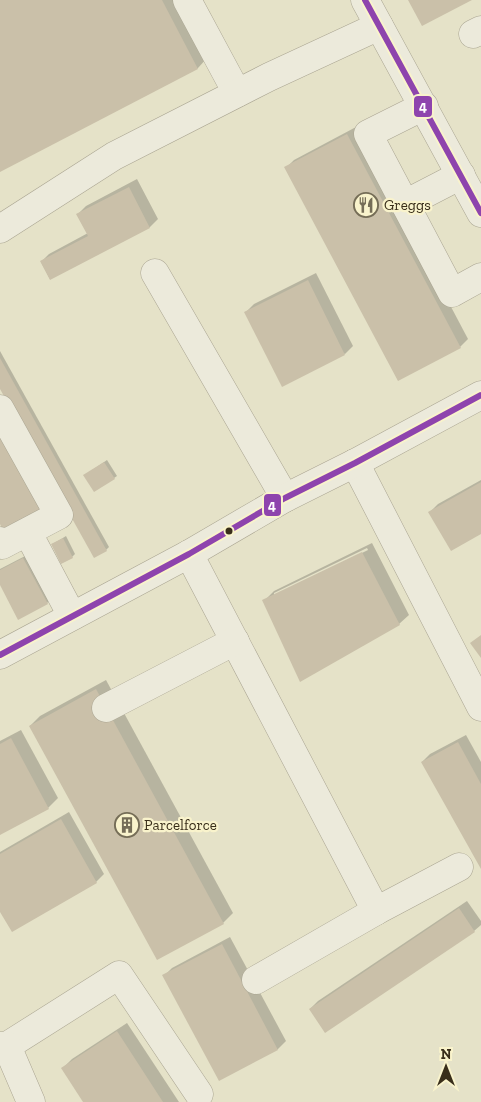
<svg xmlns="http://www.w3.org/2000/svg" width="481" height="1102" font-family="'Zilla Slab',serif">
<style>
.shadow{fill:#0003;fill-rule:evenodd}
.building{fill:#cac0a9}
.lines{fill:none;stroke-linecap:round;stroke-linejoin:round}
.minor-casing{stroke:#aaa592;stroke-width:29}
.minor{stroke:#eceadb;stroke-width:28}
.bus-1-casing{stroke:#f9f3cc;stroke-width:10}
.bus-1{stroke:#8e44ad;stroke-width:6}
.bus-dot{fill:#392e1a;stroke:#f9f3cc;stroke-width:2}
.labels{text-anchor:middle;stroke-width:4.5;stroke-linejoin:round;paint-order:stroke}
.poi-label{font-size:15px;fill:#392e1a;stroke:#f9f3cc;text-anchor:start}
.line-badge{stroke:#f9f3cc;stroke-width:2}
.badge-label{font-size:14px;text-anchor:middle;font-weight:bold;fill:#fff}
</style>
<rect width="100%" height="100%" fill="#e5e2c8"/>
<!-- shadow -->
<g class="shadow">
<polygon points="0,0 177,0 207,58 198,68 0,171"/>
<polygon points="356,127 468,339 460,347 286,168 294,160"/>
<polygon points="137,179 158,219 150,227 50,279 41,262 49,254 88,233 78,214 86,206"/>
<polygon points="316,273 353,346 345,354 246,312 254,304"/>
<polygon points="0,351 109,547 106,550 0,386"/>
<polygon points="107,460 117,476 114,478 88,473"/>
<polygon points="481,480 481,533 430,512 438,504"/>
<polygon points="66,536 75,554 72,557 53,544"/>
<path d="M372,543L409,615L399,624L264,601L274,591ZM367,548L368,550L274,596V593Z"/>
<polygon points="29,554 52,598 47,603 0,583 0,569"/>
<polygon points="106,680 233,913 223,923 158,958 30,726 40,716"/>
<polygon points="21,730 58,798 48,808 0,834 0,741"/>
<polygon points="466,735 481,762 481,867 422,762 430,754"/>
<polygon points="69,812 104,874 96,882 12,930 0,909 0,852"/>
<polygon points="467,901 481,921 481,925 474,931 310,1009 318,1001"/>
<polygon points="230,937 286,1041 278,1049 219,1079 164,976 172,968"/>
<polygon points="127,1023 179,1102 85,1102 63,1068 72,1059"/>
</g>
<!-- building -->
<g class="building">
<polygon points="0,0 162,0 198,69 0,172"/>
<polygon points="408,0 472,0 422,26"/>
<polygon points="347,134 461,348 398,381 284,167"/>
<polygon points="129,187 150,228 50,280 40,261 88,236 76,214"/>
<polygon points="308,280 345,355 282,387 244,312"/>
<polygon points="0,358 107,551 94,558 0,389"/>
<polygon points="0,424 46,507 3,531 0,524"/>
<polygon points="104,462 115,479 94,492 83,475"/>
<polygon points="481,482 481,534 451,551 428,512"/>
<polygon points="63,538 73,558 61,564 51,544"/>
<polygon points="362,552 400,625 300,682 262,600"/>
<polygon points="23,558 48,604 18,620 0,585 0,570"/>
<polygon points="481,635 481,658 470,643"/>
<polygon points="96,689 224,924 157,960 29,726"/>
<polygon points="11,738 49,809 0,835 0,744"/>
<polygon points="458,742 481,784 481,869 421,762"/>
<polygon points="61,819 97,883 12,932 0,912 0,854"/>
<polygon points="459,908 475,932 325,1033 309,1009"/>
<polygon points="222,944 278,1050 219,1081 162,975"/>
<polygon points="117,1031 163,1102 83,1102 61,1068"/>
</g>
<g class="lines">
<defs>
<g id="minor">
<polyline points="187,0 237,93"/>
<polyline points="365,0 481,213"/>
<polyline points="473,34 481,30"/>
<polyline points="424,106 368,134 452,293 481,277"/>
<polyline points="405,204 461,175"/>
<polyline points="0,229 114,156 269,77 379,26"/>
<polyline points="155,273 285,498"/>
<polyline points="0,409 59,515 2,545 0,541"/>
<polyline points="355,463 481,707"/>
<polyline points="28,533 72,616"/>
<polyline points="189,554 376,911"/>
<polyline points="0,655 189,554 285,498 355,463 481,395"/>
<polyline points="106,708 235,641"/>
<polyline points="256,980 376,911 459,867"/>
<polyline points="0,1046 7,1046 119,975 199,1094"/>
<polyline points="7,1046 31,1102"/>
</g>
</defs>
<!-- minor casing -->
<use href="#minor" class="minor-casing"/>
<!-- minor -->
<use href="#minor" class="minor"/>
<defs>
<g id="bus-1">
<polyline points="365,0 481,213"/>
<polyline points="0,655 189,554 285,498 355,463 481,395"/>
</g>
</defs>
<!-- bus-1 casing -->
<use href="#bus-1" class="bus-1-casing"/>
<!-- bus-1 -->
<use href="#bus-1" class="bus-1"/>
</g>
<!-- icons -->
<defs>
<symbol id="restaurant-ring" viewBox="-11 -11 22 22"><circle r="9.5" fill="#f9f3cc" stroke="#756d57" stroke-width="1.5"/><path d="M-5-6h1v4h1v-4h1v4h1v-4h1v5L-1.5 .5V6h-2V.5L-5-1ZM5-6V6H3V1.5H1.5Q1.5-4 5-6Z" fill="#756d57"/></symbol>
<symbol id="building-ring" viewBox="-11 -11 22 22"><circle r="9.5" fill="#f9f3cc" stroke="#756d57" stroke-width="1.5"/><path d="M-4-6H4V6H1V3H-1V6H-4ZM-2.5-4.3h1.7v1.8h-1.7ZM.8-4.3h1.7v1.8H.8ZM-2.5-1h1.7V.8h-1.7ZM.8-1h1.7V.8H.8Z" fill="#756d57"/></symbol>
</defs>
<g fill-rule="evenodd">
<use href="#restaurant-ring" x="352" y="191" width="28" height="28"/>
<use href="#building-ring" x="113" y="811" width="28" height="28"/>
</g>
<!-- markers -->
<circle class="bus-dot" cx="229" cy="531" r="4.5"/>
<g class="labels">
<!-- poi labels -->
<g class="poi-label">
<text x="384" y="210">Greggs</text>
<text x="144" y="830">Parcelforce</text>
</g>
</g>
<g class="line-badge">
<rect x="413" y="95" width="20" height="23" rx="5" fill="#8e44ad"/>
<rect x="263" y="493" width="19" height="24" rx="5" fill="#8e44ad"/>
</g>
<g class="badge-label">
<text x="423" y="111">4</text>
<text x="272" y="510">4</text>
</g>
<!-- north arrow -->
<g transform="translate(446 1067)" stroke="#f9f3cc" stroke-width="4" paint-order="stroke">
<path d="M0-4L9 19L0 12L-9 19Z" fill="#392e1a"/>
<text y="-8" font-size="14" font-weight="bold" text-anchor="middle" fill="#392e1a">N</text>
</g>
</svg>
